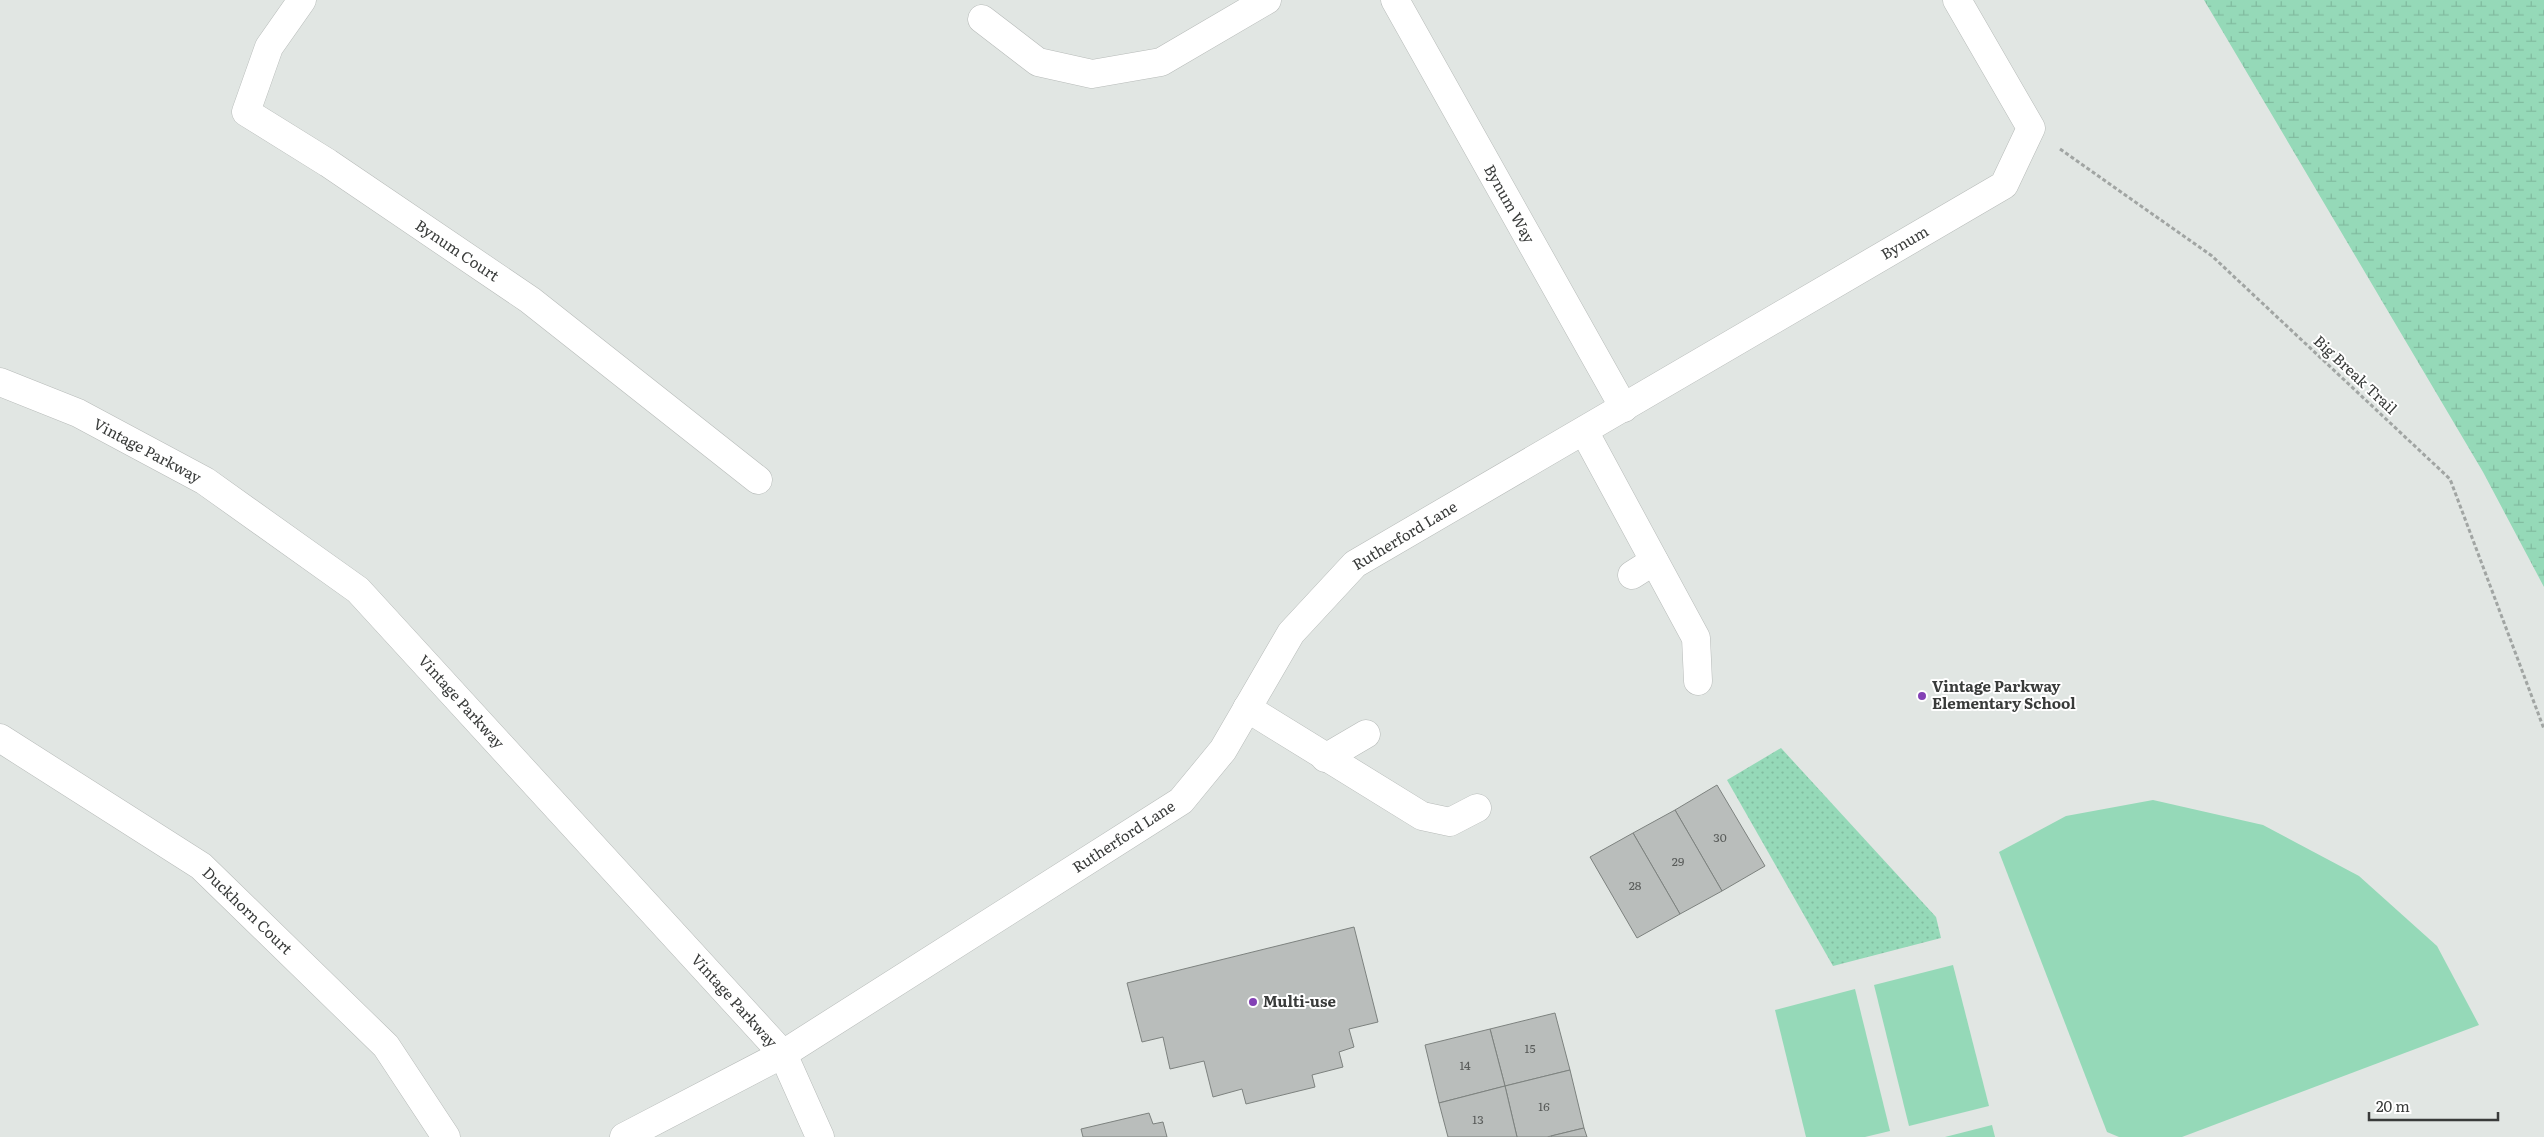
<svg xmlns="http://www.w3.org/2000/svg" width="2544" height="1137" font-family="Literata,serif">
<style>
.green{fill:url(#green-dots)}
.wetland{fill:url(#wetland-marsh)}
.pitch{fill:#95d9b8}
.building{fill:#b9bdbb;stroke:#7d827f}
.lines{fill:none;stroke-linecap:round;stroke-linejoin:round}
.minor-casing{stroke:#b7bbb9;stroke-width:29}
.path{stroke:#a1a5a3;stroke-width:3;stroke-dasharray:4 2.5;stroke-linecap:butt}
.minor{stroke:#fff;stroke-width:28}
.poi-dot{fill:#8341b5;stroke:#fff;stroke-width:2}
.labels{text-anchor:middle;stroke-width:4;stroke-linejoin:round;paint-order:stroke}
.number-label{font-size:12px;fill:#595c5a}
.street-label{font-size:15px;fill:#393b3a;stroke:#fff}
.poi-label{font-size:15px;font-weight:bold;fill:#393b3a;stroke:#fff;text-anchor:start}
</style>
<defs>
<pattern id="green-dots" width="8" height="8" patternUnits="userSpaceOnUse" patternTransform="scale(1.25)"><rect width="8" height="8" fill="#95d9b8"/><path d="M2 2h.1M6 6h.1" fill="none" stroke="#81bb9f" stroke-width="1.8" stroke-linecap="round"/></pattern>
<pattern id="wetland-marsh" width="20" height="14" patternUnits="userSpaceOnUse" patternTransform="scale(1.25)"><rect width="20" height="14" fill="#95d9b8"/><path d="M1 5h8M5 5V1M11 12h8M15 12V8" fill="none" stroke="#81bb9f"/></pattern>
</defs>
<rect width="100%" height="100%" fill="#e1e6e3"/>
<!-- green -->
<polygon class="green" points="1781,748 1936,917 1941,938 1833,966 1727,780"/>
<!-- wetland -->
<polygon class="wetland" points="2204,0 2544,0 2544,587 2483,472"/>
<!-- pitch -->
<g class="pitch">
<polygon points="2153,800 2263,825 2359,876 2437,946 2479,1025 2182,1137 2119,1137 2107,1132 1999,852 2066,816"/>
<polygon points="1953,965 1989,1106 1909,1126 1874,985"/>
<polygon points="1855,989 1890,1131 1865,1137 1806,1137 1775,1010"/>
<polygon points="1992,1125 1995,1137 1945,1137"/>
</g>
<!-- building -->
<g class="building">
<polygon points="1717,785 1765,866 1722,891 1675,810"/>
<polygon points="1675,810 1722,891 1680,914 1633,833"/>
<polygon points="1633,833 1680,914 1637,938 1590,857"/>
<polygon points="1354,927 1378,1022 1349,1029 1354,1047 1339,1052 1343,1067 1312,1075 1315,1087 1246,1104 1242,1089 1213,1097 1204,1061 1170,1069 1163,1037 1142,1042 1127,983"/>
<polygon points="1555,1013 1570,1070 1505,1086 1490,1029"/>
<polygon points="1490,1029 1505,1086 1439,1103 1425,1045"/>
<polygon points="1570,1070 1584,1128 1547,1137 1517,1137 1505,1086"/>
<polygon points="1505,1086 1517,1137 1448,1137 1439,1103"/>
<polygon points="1149,1113 1153,1124 1163,1122 1167,1137 1083,1137 1081,1129"/>
<polygon points="1584,1128 1587,1137 1551,1137 1551,1136"/>
</g>
<g class="lines">
<defs>
<g id="minor">
<polyline points="302,0 269,47 246,112 328,163 530,300 758,480"/>
<polyline points="1395,0 1624,408"/>
<polyline points="982,19 1038,62 1092,74 1161,62 1267,0"/>
<polyline points="0,382 78,413 205,481 358,590 783,1054 820,1137"/>
<polyline points="1584,431 1696,638 1698,681"/>
<polyline points="1632,575 1654,561"/>
<polyline points="1247,708 1422,816 1450,822 1477,808"/>
<polyline points="0,738 201,866 386,1046 446,1137"/>
<polyline points="1325,758 1366,734"/>
<polyline points="624,1137 783,1054 1181,801 1223,750 1291,633 1355,564 2004,185 2031,128 1957,0"/>
</g>
</defs>
<!-- minor casing -->
<use href="#minor" class="minor-casing"/>
<!-- path -->
<polyline class="path" points="2060,149 2212,256 2450,479 2544,729"/>
<!-- minor -->
<use href="#minor" class="minor"/>
</g>
<!-- markers -->
<g class="poi-dot">
<circle cx="1922" cy="696" r="5"/>
<circle cx="1253" cy="1002" r="5"/>
</g>
<g class="labels">
<!-- number labels -->
<g class="number-label">
<text x="1720" y="842">30</text>
<text x="1678" y="866">29</text>
<text x="1635" y="890">28</text>
<text x="1530" y="1053">15</text>
<text x="1465" y="1070">14</text>
<text x="1544" y="1111">16</text>
<text x="1478" y="1124">13</text>
</g>
<!-- street labels -->
<g class="street-label">
<text transform="translate(1509 204) rotate(61)" y="5">Bynum Way</text>
<text transform="translate(1905 243) rotate(-30)" y="5">Bynum</text>
<text transform="translate(457 251) rotate(34)" y="5">Bynum Court</text>
<text transform="translate(2355 375) rotate(43)" y="5">Big Break Trail</text>
<text transform="translate(147 451) rotate(28)" y="5">Vintage Parkway</text>
<text transform="translate(1405 536) rotate(-31)" y="5">Rutherford Lane</text>
<text transform="translate(461 702) rotate(48)" y="5">Vintage Parkway</text>
<text transform="translate(1124 837) rotate(-33)" y="5">Rutherford Lane</text>
<text transform="translate(247 911) rotate(44)" y="5">Duckhorn Court</text>
<text transform="translate(734 1001) rotate(48)" y="5">Vintage Parkway</text>
</g>
<!-- poi labels -->
<g class="poi-label">
<text x="1932" y="692">Vintage Parkway<tspan x="1932" dy="17">Elementary School</tspan></text>
<text x="1263" y="1007">Multi-use</text>
</g>
</g>
<!-- scale -->
<path d="M2369 1112v8h129v-8" fill="none" stroke="#393b3a" stroke-width="2.5"/>
<text x="2376" y="1112" font-size="15" fill="#393b3a" stroke="#ffffff" stroke-width="4" paint-order="stroke">20 m</text>
</svg>
